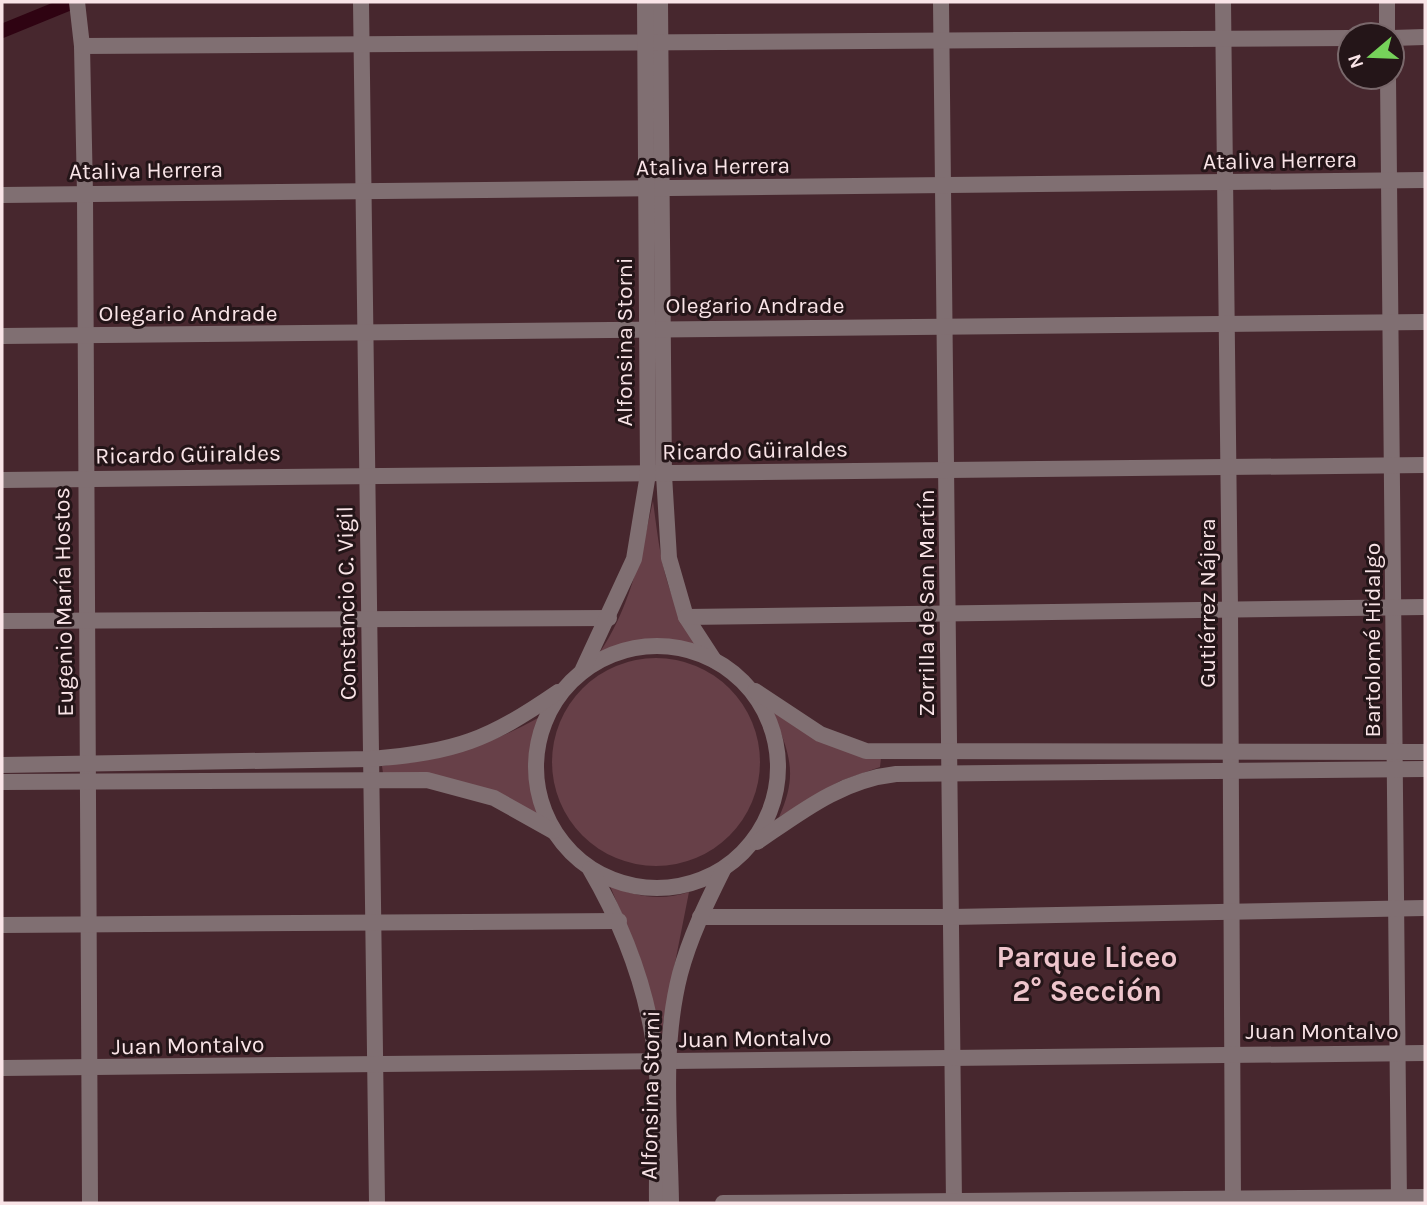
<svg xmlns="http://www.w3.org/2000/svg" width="1427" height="1205" font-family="Karla,sans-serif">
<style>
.green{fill:#674048}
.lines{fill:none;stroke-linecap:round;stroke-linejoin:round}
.canal{stroke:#2f0312;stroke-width:14}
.minor{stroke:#806f72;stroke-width:16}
.labels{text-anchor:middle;stroke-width:6;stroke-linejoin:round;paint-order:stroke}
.street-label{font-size:23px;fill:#f9e4e7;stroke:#241518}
.district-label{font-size:30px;font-weight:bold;fill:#eec5cc;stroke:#241518}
</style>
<rect width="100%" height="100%" fill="#47272e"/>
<!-- green -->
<g class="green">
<path d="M653,501C661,563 665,598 702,651C665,634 634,639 598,655C630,609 641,555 653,501Z"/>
<circle cx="656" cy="762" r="104"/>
<path d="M772,710C813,739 832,748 881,758L880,767L840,781L779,817C799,773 789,753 772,710Z"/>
<path d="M538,718C527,755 530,779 539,817C481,779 450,779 383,773L382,766C446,756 480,750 538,718Z"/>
<path d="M610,886C637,897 662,901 689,892L659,1044L639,955Z"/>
</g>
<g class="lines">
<!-- canal -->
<polyline class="canal" points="2,31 73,2"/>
<!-- minor -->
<g class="minor">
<polyline points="77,2 82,46 85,194 90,1203"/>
<polyline points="361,2 377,1203"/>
<polyline points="660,2 664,475 669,558 686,617 714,660"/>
<polyline points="941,2 954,1203"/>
<polyline points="1223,2 1230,609 1233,1203"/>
<polyline points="1387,2 1387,35"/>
<polyline points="1392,38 1425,37"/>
<polyline points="82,46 1350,38"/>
<polyline points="1388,77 1399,1203"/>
<polyline points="2,195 1425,180"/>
<polyline points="2,336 1425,322"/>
<polyline points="2,480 1425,465"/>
<polyline points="686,617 1425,607"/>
<polyline points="2,621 609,618"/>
<circle cx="657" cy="767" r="121"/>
<polyline points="583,669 634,559 648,474 645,2"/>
<polyline points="755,691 820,734 866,751 1425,752"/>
<path d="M2,765L371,759C457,752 488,740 558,692"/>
<polyline points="2,782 427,780 494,798 553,831"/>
<path d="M757,842C801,812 841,780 896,774L1425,769"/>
<path d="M590,869C621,922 643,977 653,1038C662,1091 656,1149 657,1203"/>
<polyline points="700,917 952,917 1425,908"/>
<polyline points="2,925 619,921"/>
<polyline points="2,1068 1425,1053"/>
<path d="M671,1203C670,1128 661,1048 680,974C690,937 706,904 723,870"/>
<polyline points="723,1203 1425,1197"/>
</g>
</g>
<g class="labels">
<!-- street labels -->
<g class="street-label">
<text transform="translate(1280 160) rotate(-1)" y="8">Ataliva Herrera</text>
<text transform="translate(713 166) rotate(-1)" y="8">Ataliva Herrera</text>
<text transform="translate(146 170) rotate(-1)" y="8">Ataliva Herrera</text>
<text x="755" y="313">Olegario Andrade</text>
<text x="188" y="321">Olegario Andrade</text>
<text transform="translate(624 342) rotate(-90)" y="8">Alfonsina Storni</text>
<text transform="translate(755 450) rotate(-1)" y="8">Ricardo Güiraldes</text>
<text transform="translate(188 454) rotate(-1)" y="8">Ricardo Güiraldes</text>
<text transform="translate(63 602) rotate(-91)" y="8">Eugenio María Hostos</text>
<text transform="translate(346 603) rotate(-91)" y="8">Constancio C. Vigil</text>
<text transform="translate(926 603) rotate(-90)" y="8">Zorrilla de San Martín</text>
<text transform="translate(1207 603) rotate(-90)" y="8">Gutiérrez Nájera</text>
<text transform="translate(1372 640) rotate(-90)" y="8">Bartolomé Hidalgo</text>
<text x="1322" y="1039">Juan Montalvo</text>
<text transform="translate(755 1038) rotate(-1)" y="8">Juan Montalvo</text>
<text transform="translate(188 1045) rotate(-1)" y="8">Juan Montalvo</text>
<text transform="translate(650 1095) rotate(-89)" y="8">Alfonsina Storni</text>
</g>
<!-- district labels -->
<g class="district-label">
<text x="1087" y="967">Parque Liceo<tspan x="1087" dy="34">2° Sección</tspan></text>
</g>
</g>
<!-- border -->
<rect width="1427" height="1205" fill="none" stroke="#f9e4e7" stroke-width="7"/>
<!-- north arrow -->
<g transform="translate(1371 56) rotate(251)"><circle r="33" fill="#241518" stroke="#79686b" stroke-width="2"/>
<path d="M0-5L12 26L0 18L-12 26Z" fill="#76d25a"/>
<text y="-10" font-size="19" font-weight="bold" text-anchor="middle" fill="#f9e4e7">N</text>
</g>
</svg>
